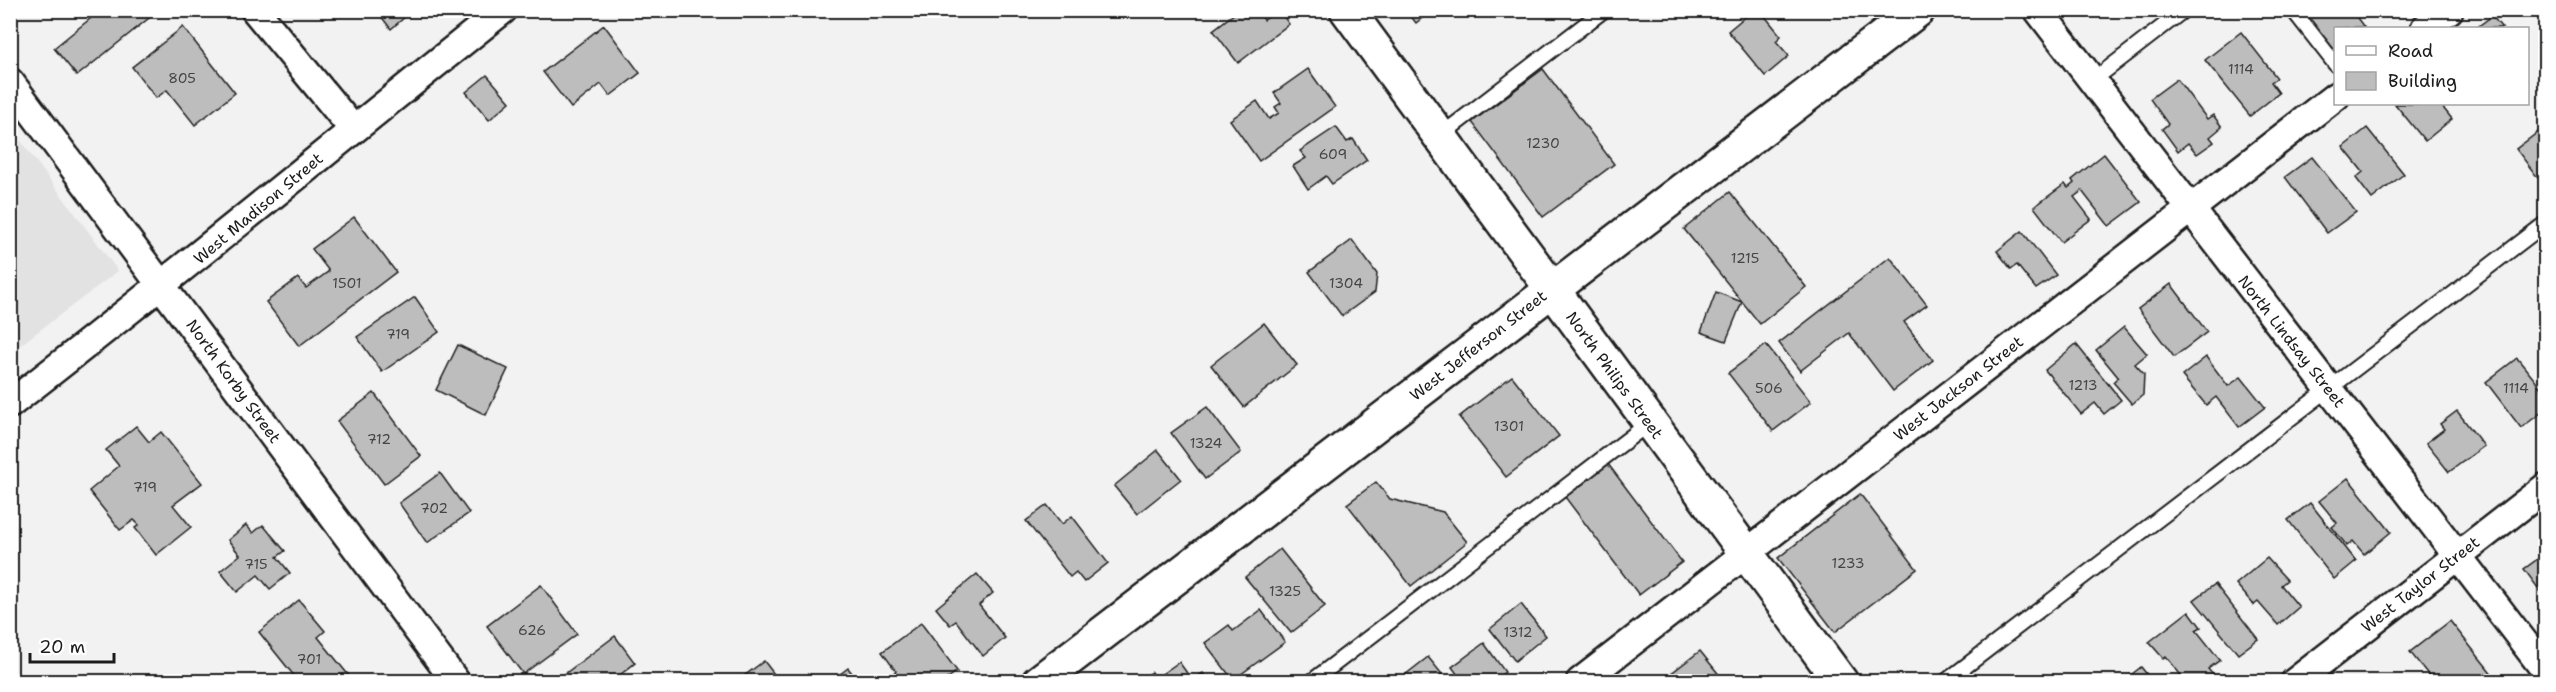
<svg xmlns="http://www.w3.org/2000/svg" width="2556" height="692" font-family="'Shantell Sans',sans-serif">
<style>
.built{fill:#e2e2e2}
.building{fill:#bdbdbd;stroke:#1c1c1c;stroke-width:1.5}
.lines{fill:none;stroke-linecap:round;stroke-linejoin:round}
.lane-casing{stroke:#1c1c1c;stroke-width:18}
.street-casing{stroke:#1c1c1c;stroke-width:32}
.secondary-casing{stroke:#1c1c1c;stroke-width:38}
.lane{stroke:#fff;stroke-width:14}
.street{stroke:#fff;stroke-width:27}
.secondary{stroke:#fff;stroke-width:33}
.labels{text-anchor:middle;stroke-width:5;stroke-linejoin:round;paint-order:stroke}
.number-label{font-size:14px;fill:#444}
.street-label{font-size:16px;fill:#1c1c1c;stroke:#fff}
</style>
<rect width="100%" height="100%" fill="#f2f2f2"/>
<filter id="ink" filterUnits="userSpaceOnUse"><feTurbulence type="fractalNoise" baseFrequency=".0167" numOctaves="2"/><feDisplacementMap in="SourceGraphic" scale="12" xChannelSelector="R" yChannelSelector="G"/><feConvolveMatrix kernelMatrix="1 2 1 2 8 2 1 2 1" color-interpolation-filters="sRGB"/></filter>
<g filter="url(#ink)">
<!-- built -->
<polygon class="built" points="11,128 118,271 11,352"/>
<!-- building -->
<g class="building">
<polygon points="101,10 159,10 77,76 54,48"/>
<polygon points="376,10 413,10 391,29"/>
<polygon points="1239,10 1257,10 1264,20 1279,10 1289,24 1238,63 1213,30"/>
<polygon points="1406,10 1432,10 1416,23"/>
<polygon points="1753,10 1760,10 1781,36 1776,41 1789,56 1765,76 1728,31"/>
<polygon points="2297,10 2351,10 2364,27 2336,28 2336,50 2330,53"/>
<polygon points="2492,16 2502,28 2476,28"/>
<polygon points="604,25 640,73 610,96 601,84 571,108 543,72"/>
<polygon points="183,27 235,93 195,125 167,90 156,98 132,67"/>
<polygon points="2241,32 2277,78 2271,82 2279,93 2250,116 2205,60"/>
<polygon points="1308,69 1335,107 1259,161 1230,120 1257,101 1269,119 1279,113 1275,107 1281,103 1274,93"/>
<polygon points="1543,69 1614,164 1543,217 1472,122"/>
<polygon points="487,75 510,102 489,120 466,92"/>
<polygon points="2177,79 2207,119 2213,115 2222,127 2210,137 2214,142 2197,154 2188,143 2178,151 2162,129 2168,124 2150,99"/>
<polygon points="2395,104 2440,104 2452,119 2425,141"/>
<polygon points="2546,126 2546,172 2538,178 2516,149"/>
<polygon points="1336,127 1347,142 1353,139 1367,160 1332,184 1326,176 1308,189 1293,166 1306,158 1300,151"/>
<polygon points="2367,128 2404,174 2372,199 2356,178 2363,172 2343,147"/>
<polygon points="2104,154 2141,202 2109,226 2082,191 2074,197 2091,219 2061,242 2034,207 2065,184 2068,188 2074,183 2072,180"/>
<polygon points="2312,157 2356,212 2327,233 2285,177"/>
<polygon points="1730,192 1806,287 1760,324 1684,229"/>
<polygon points="354,217 396,272 299,346 266,302 298,278 306,288 329,271 312,249"/>
<polygon points="2022,231 2056,275 2036,289 2017,265 2011,269 1997,251"/>
<polygon points="1352,240 1377,274 1375,292 1342,316 1309,272"/>
<polygon points="1890,257 1927,305 1904,322 1933,360 1893,391 1849,333 1800,371 1779,343"/>
<polygon points="2171,284 2207,332 2174,357 2138,309"/>
<polygon points="1716,292 1742,302 1726,341 1701,332"/>
<polygon points="415,297 439,332 382,372 357,337"/>
<polygon points="1264,323 1297,365 1244,407 1211,365"/>
<polygon points="2124,327 2147,354 2135,364 2144,374 2143,395 2132,404 2113,382 2118,377 2096,350"/>
<polygon points="2076,344 2121,400 2104,414 2095,403 2081,414 2045,370"/>
<polygon points="458,345 508,369 486,415 436,390"/>
<polygon points="1766,345 1811,402 1773,431 1728,373"/>
<polygon points="2206,357 2228,386 2241,377 2265,407 2239,427 2216,397 2206,405 2182,376"/>
<polygon points="2517,358 2546,394 2546,409 2521,428 2486,382"/>
<polygon points="1512,376 1559,436 1506,477 1459,417"/>
<polygon points="374,393 421,456 384,484 337,421"/>
<polygon points="1207,407 1241,452 1205,479 1171,433"/>
<polygon points="2457,411 2484,446 2449,472 2426,443 2444,429 2440,424"/>
<polygon points="136,426 149,442 161,432 202,483 173,505 191,527 156,555 135,528 139,525 134,520 120,530 89,491 119,466 106,450"/>
<polygon points="1158,450 1181,479 1137,514 1114,486"/>
<polygon points="1608,464 1682,562 1639,595 1565,497"/>
<polygon points="440,473 469,513 427,543 399,503"/>
<polygon points="2348,478 2391,532 2364,554 2353,541 2347,546 2332,527 2337,523 2319,501"/>
<polygon points="1376,482 1390,499 1443,512 1467,542 1411,586 1347,504"/>
<polygon points="1860,494 1917,569 1835,632 1778,558"/>
<polygon points="2310,503 2356,561 2334,579 2288,520"/>
<polygon points="1047,505 1062,524 1072,516 1108,563 1084,582 1076,572 1070,577 1026,521"/>
<polygon points="246,525 253,533 263,525 285,551 277,557 290,573 270,589 258,575 237,592 220,571 240,555 228,540"/>
<polygon points="1280,549 1325,606 1291,633 1245,577"/>
<polygon points="2546,553 2546,599 2524,569"/>
<polygon points="2267,558 2287,580 2281,585 2299,607 2278,625 2258,602 2254,605 2236,584"/>
<polygon points="977,574 993,593 979,605 1005,638 983,656 956,621 950,625 936,608"/>
<polygon points="2215,584 2258,639 2238,654 2194,600"/>
<polygon points="541,585 577,634 523,674 487,626"/>
<polygon points="299,600 325,631 318,637 354,682 299,682 259,632"/>
<polygon points="1521,604 1546,636 1515,661 1490,629"/>
<polygon points="1261,610 1285,642 1233,680 1205,643 1229,625 1233,631"/>
<polygon points="2189,611 2201,627 2196,630 2220,660 2208,669 2213,675 2204,682 2186,682 2166,656 2163,658 2149,642"/>
<polygon points="2450,621 2493,675 2485,682 2434,682 2410,652"/>
<polygon points="921,623 957,671 943,682 887,682 886,679 896,671 882,652"/>
<polygon points="615,636 635,663 611,682 554,682"/>
<polygon points="1484,643 1505,672 1496,679 1498,682 1463,682 1452,667"/>
<polygon points="1700,651 1721,677 1716,682 1668,682 1665,678"/>
<polygon points="1428,657 1446,679 1442,682 1396,682"/>
<polygon points="764,661 780,682 736,682"/>
<polygon points="1179,662 1192,680 1203,673 1209,682 1137,682 1152,672 1156,678"/>
<polygon points="2141,667 2153,682 2122,682"/>
<polygon points="848,668 859,682 830,682"/>
</g>
<g class="lines">
<defs>
<g id="lane">
<polyline points="2293,10 2336,65"/>
<polyline points="2092,81 2184,10"/>
<polyline points="1440,136 1604,10"/>
<polyline points="1311,682 1649,423"/>
<polyline points="1945,682 2546,223"/>
</g>
<g id="street">
<polyline points="255,10 353,129"/>
<polyline points="2038,10 2546,671"/>
<polyline points="2425,28 2449,10"/>
<polyline points="10,82 456,682"/>
<path d="M10,404C177,275 338,141 503,10"/>
<polyline points="1580,682 2336,96"/>
<polyline points="2295,682 2546,487"/>
</g>
<g id="secondary">
<polyline points="1347,10 1841,682"/>
<polyline points="1039,682 1918,10"/>
</g>
</defs>
<!-- lane casing -->
<use href="#lane" class="lane-casing"/>
<!-- street casing -->
<use href="#street" class="street-casing"/>
<!-- secondary casing -->
<use href="#secondary" class="secondary-casing"/>
<!-- lane -->
<use href="#lane" class="lane"/>
<!-- street -->
<use href="#street" class="street"/>
<!-- secondary -->
<use href="#secondary" class="secondary"/>
</g>
</g>
<g class="labels">
<!-- number labels -->
<g class="number-label">
<text x="2241" y="74">1114</text>
<text x="182" y="83">805</text>
<text x="1543" y="148">1230</text>
<text x="1333" y="159">609</text>
<text x="1745" y="263">1215</text>
<text x="347" y="288">1501</text>
<text x="1346" y="288">1304</text>
<text x="398" y="339">719</text>
<text x="2083" y="390">1213</text>
<text x="1769" y="393">506</text>
<text x="2516" y="393">1114</text>
<text x="1509" y="431">1301</text>
<text x="379" y="444">712</text>
<text x="1206" y="448">1324</text>
<text x="145" y="492">719</text>
<text x="434" y="513">702</text>
<text x="1848" y="568">1233</text>
<text x="256" y="569">715</text>
<text x="1285" y="596">1325</text>
<text x="532" y="635">626</text>
<text x="1518" y="637">1312</text>
<text x="309" y="664">701</text>
</g>
<!-- street labels -->
<g class="street-label">
<text transform="translate(258 208) rotate(-40)" y="6">West Madison Street</text>
<text transform="translate(2292 341) rotate(52)" y="6">North Lindsay Street</text>
<text transform="translate(1478 345) rotate(-38)" y="6">West Jefferson Street</text>
<text transform="translate(1615 375) rotate(54)" y="6">North Philips Street</text>
<text transform="translate(234 381) rotate(54)" y="6">North Korby Street</text>
<text transform="translate(1958 388) rotate(-38)" y="6">West Jackson Street</text>
<text transform="translate(2420 584) rotate(-38)" y="6">West Taylor Street</text>
</g>
</g>
<!-- margin -->
<rect width="2556" height="692" fill="none" stroke="#fff" stroke-width="36"/>
<rect x="18" y="18" width="2520" height="656" fill="none" stroke="#1c1c1c" stroke-width="2" filter="url(#ink)"/>
<!-- legend -->
<rect x="2334" y="27" width="195" height="78" fill="#ffffff" stroke="#a4a4a4" stroke-width="1.5"/>
<rect x="2346" y="46" width="30" height="9" fill="#ffffff" stroke="#a4a4a4" stroke-width="1.5"/>
<text x="2388" y="57" font-size="18" fill="#1c1c1c">Road</text>
<rect x="2346" y="72" width="30" height="18" fill="#bdbdbd" stroke="#a4a4a4" stroke-width="1.5"/>
<text x="2388" y="87" font-size="18" fill="#1c1c1c">Building</text>
<!-- scale -->
<path d="M30 653v9h84v-9" fill="none" stroke="#1c1c1c" stroke-width="3"/>
<text x="39" y="653" font-size="18" fill="#1c1c1c" stroke="#ffffff" stroke-width="4.5" paint-order="stroke">20 m</text>
</svg>
